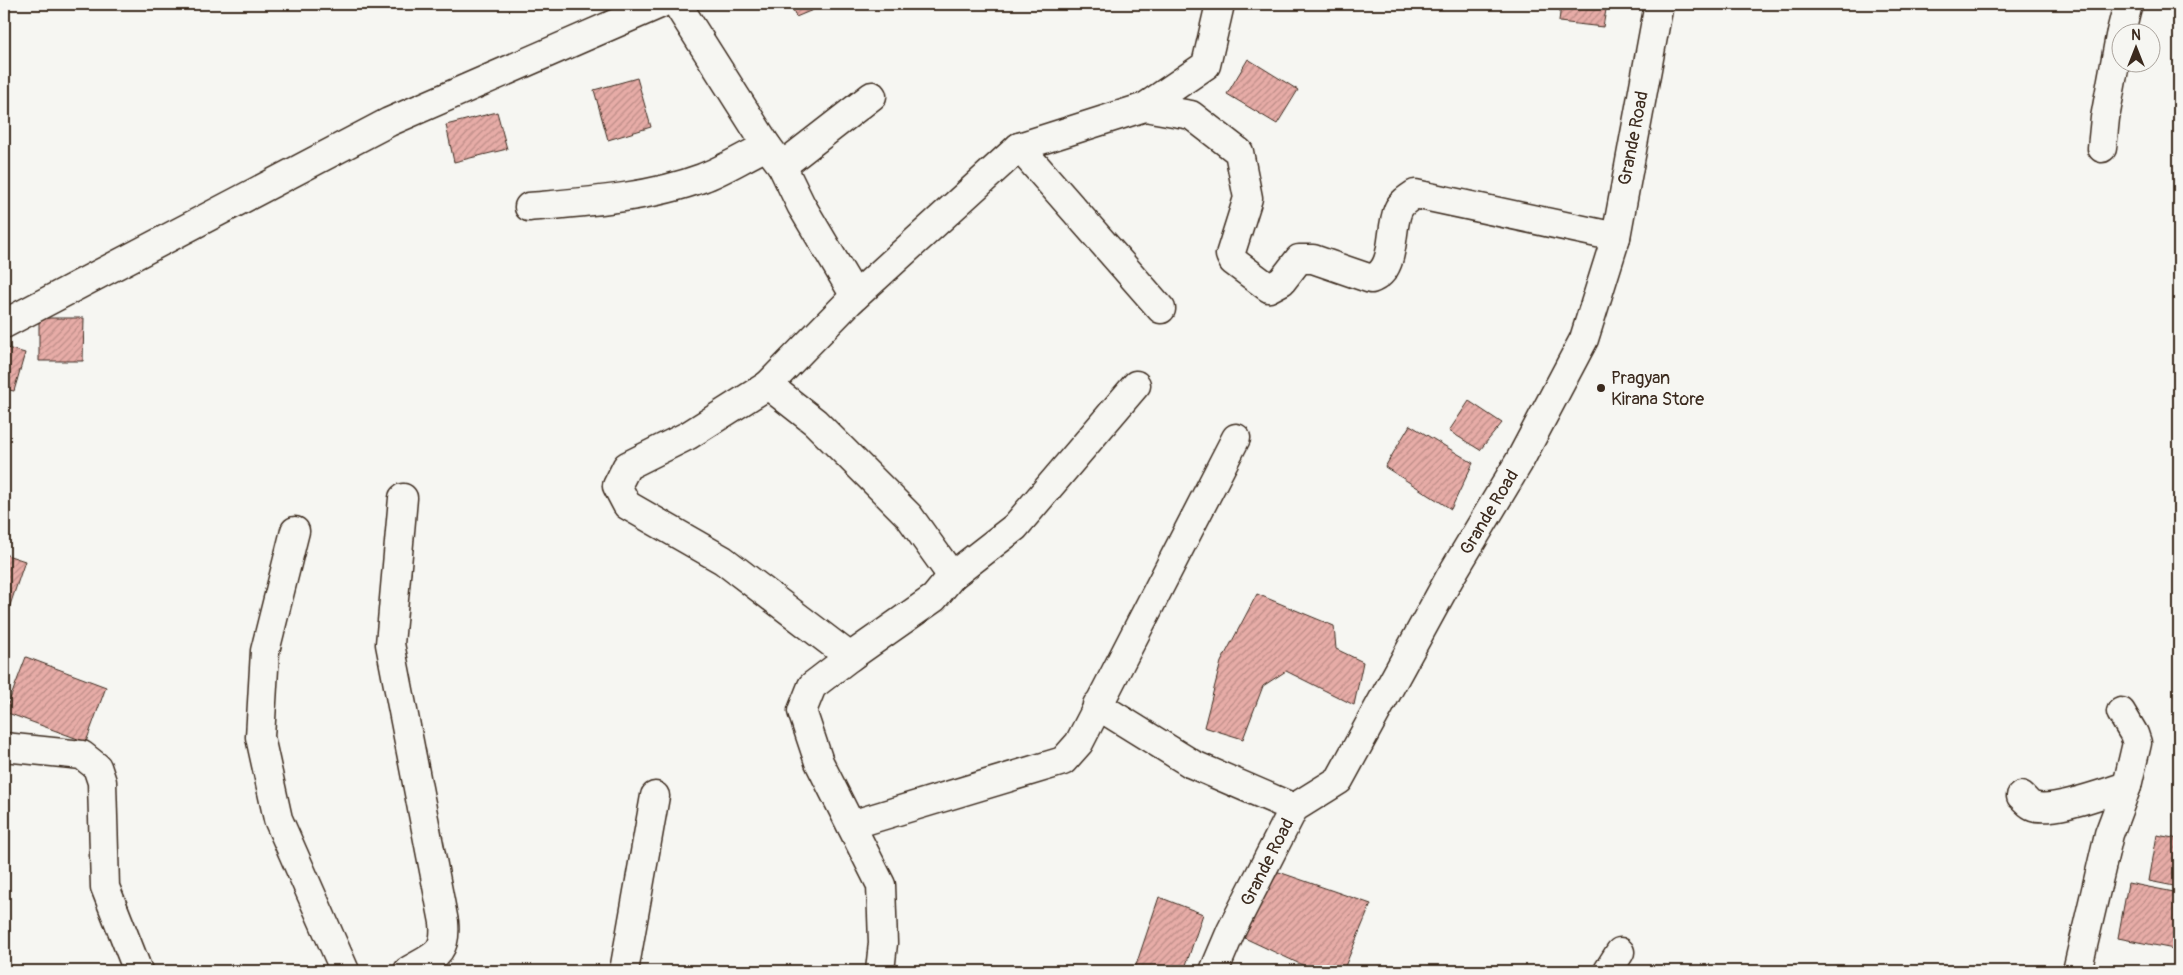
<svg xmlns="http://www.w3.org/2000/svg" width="2183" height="975" font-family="Pangolin,sans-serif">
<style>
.building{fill:url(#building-hatch);stroke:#3b2a1e}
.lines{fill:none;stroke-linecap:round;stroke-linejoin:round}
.minor-casing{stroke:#3b2a1e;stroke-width:31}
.minor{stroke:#f6f6f2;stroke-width:28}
.poi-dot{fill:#3b2a1e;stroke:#f6f6f2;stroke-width:2}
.labels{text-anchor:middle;stroke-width:5;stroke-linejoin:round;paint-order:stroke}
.street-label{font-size:18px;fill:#3b2a1e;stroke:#f6f6f2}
.poi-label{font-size:18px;fill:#3b2a1e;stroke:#f6f6f2;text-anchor:start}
</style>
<defs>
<pattern id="building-hatch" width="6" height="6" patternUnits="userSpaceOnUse" patternTransform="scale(1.25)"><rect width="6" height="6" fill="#e7aca7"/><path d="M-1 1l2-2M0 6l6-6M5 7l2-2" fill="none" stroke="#bc8c87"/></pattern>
</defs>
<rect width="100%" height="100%" fill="#f6f6f2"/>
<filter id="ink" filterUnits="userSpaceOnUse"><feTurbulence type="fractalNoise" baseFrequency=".02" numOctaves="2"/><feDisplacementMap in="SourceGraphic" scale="10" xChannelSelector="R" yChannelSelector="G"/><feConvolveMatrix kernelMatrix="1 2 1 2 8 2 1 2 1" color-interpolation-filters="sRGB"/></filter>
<g filter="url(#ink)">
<!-- building -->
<g class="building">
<polygon points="791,4 827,4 796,17"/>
<polygon points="1561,4 1607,4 1603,27 1559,22"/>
<polygon points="1248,59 1298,90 1277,124 1227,94"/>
<polygon points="637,78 651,127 608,140 594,90"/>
<polygon points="497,112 507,149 454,162 446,125"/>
<polygon points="39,318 84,318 83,361 39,361"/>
<polygon points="4,347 25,353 14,391 4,389"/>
<polygon points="1469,401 1502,423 1480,450 1449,431"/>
<polygon points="1410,425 1473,463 1451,509 1385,467"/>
<polygon points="4,554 25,561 5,620 4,620"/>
<polygon points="1257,594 1334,626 1336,649 1363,662 1354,705 1286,671 1263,686 1243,739 1204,727 1221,662"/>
<polygon points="26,657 106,687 86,742 5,712"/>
<polygon points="2157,835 2179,839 2179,887 2149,881"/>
<polygon points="1273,870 1371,904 1343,971 1315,971 1236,934"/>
<polygon points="2128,883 2179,893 2179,950 2118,938"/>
<polygon points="1159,897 1203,914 1184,971 1134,971"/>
</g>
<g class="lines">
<defs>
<g id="minor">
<polyline points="677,4 767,146 782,166 801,205 855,296"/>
<polyline points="2121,32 2128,4"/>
<polyline points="1145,107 1206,65 1220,4"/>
<polyline points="1019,147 1161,309"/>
<polyline points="2102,148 2105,118 2120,36"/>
<polyline points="782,166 872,96"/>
<path d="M529,207C585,202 649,198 702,178C724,170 745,156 767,146"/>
<polyline points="4,324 389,122 660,4"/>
<polyline points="768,385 815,422 909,516 952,576"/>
<path d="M403,498L390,644L444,922C447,955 433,956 408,971"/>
<polyline points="295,531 265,651 260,737 278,819 345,971"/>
<polyline points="850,657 934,598 952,576 1015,527 1136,385"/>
<polyline points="1097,705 1192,764 1294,808"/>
<polyline points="4,747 82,755 97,767 102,782 105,887 138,971"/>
<path d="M2021,796C2025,799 2029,805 2033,806C2053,813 2106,792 2127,786"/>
<polyline points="851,825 1063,761 1079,743 1236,438"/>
<polyline points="624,971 655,796"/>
<path d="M880,971L883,943L881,885L819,762L802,711L812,686L850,657L723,560L627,505L617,486L627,466L689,435L768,385L849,302L1019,147L1145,107L1191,115L1239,152L1248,198L1230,255L1233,261L1269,288L1282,281L1299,259H1313L1371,279C1397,270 1389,231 1398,210C1401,203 1409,198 1415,194L1616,237"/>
<polyline points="1214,971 1231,931 1294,808 1339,780 1449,579 1519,462 1584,339 1616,237 1659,4"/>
<polyline points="1608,971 1620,952"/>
<polyline points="2077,971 2109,834 2127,786 2137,743 2134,734 2121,712"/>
</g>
</defs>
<!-- minor casing -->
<use href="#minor" class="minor-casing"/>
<!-- minor -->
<use href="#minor" class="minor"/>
</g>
</g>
<!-- markers -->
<circle class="poi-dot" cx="1601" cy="388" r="5"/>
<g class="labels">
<!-- street labels -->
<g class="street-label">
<text transform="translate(1633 138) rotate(-79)" y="6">Grande Road</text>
<text transform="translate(1489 512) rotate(-59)" y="6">Grande Road</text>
<text transform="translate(1267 862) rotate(-63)" y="6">Grande Road</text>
</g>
<!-- poi labels -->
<g class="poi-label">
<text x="1611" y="384">Pragyan<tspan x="1611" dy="21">Kirana Store</tspan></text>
</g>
</g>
<!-- margin -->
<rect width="2183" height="975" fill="none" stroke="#f6f6f2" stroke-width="20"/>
<rect x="10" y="10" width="2163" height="955" fill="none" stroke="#3b2a1e" stroke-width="2" filter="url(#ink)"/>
<!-- north arrow -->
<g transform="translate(2136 48)"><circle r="24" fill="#f6f6f2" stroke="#aba49d"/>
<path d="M0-4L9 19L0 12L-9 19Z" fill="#3b2a1e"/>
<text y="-8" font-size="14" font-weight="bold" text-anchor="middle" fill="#3b2a1e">N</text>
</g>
</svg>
